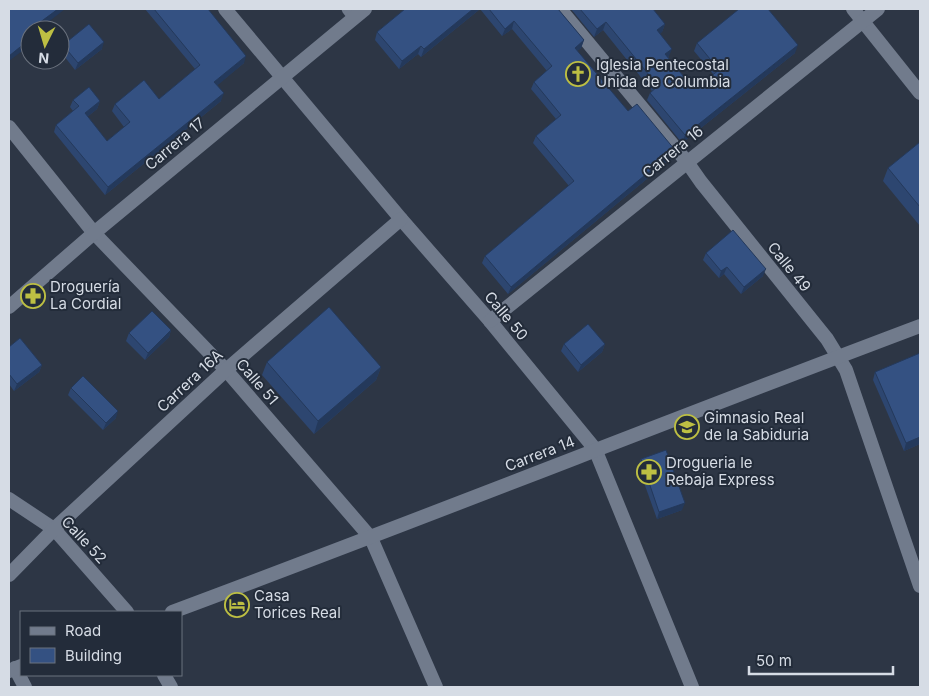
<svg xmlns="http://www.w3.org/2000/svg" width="929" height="696" font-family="Inter,sans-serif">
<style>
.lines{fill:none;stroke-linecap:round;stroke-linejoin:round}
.service{stroke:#717b8c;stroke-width:11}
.minor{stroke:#717b8c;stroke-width:14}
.secondary{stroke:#717b8c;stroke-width:14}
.wall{fill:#2d4670}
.shaded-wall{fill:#24395b}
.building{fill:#345182;stroke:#24395b}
.labels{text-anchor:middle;stroke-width:4;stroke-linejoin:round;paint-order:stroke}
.poi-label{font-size:15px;fill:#d6dce5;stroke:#232c3a;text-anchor:start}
.street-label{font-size:15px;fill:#d6dce5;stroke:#232c3a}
</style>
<rect width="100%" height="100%" fill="#2d3645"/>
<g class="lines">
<!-- service -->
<polyline class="service" points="347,9 354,18"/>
<!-- minor -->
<g class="minor">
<polyline points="225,9 401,219 490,321 595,449 692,687"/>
<polyline points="560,9 687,162 701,182 827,339 846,370 920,586"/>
<polyline points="853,9 920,93"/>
<polyline points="9,127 94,233 226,370 371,538 436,687"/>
<polyline points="490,321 878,9"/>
<polyline points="9,499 54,529 127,612"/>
<polyline points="9,575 54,529 226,370 401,219"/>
<polyline points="15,668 25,687"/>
<polyline points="164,675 171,687"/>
</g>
<!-- secondary -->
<g class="secondary">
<polyline points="9,307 94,233 365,9"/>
<path d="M172,612C422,519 670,420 920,326"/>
<polyline points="9,671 21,666"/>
</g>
</g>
<!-- wall -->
<g class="wall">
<polygon points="145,9 208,9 244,63 217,85 221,101 105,195 54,132 56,125 73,111 70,107 73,100 100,101 97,109 87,117 107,141 124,127 112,111 115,104 159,99 195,69"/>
<polygon points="405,9 558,9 584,40 581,48 577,51 628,111 675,150 672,158 508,294 482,263 485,256 569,186 533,143 536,136 556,119 531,89 534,82 547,71 512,29 502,36 480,9 421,57 418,54 399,69 375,40 377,32"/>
<polygon points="571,9 653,9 665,24 662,32 660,33 669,56 668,57 694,89 713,74 694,51 697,43 795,53 682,143 647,100 650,93 652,91 603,30 594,37"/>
<polygon points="63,45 102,49 75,70 61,52"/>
<polygon points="920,142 920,226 883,181 888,168"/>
<polygon points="706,253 763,276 741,294 724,274 719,278 703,260"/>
<polygon points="171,330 169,337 145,360 126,341 129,333"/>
<polygon points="564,344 605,344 602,352 578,372 561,351"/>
<polygon points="9,347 42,365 39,372 14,391 9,384"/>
<polygon points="267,362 381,367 376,380 314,434 262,375"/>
<polygon points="875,372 920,444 904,451 873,380"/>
<polygon points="71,388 116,418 103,430 68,395"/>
<polygon points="641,459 682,510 657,519 638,466"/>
</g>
<!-- shaded-wall -->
<g class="shaded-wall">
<polygon points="58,9 65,9 38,30 39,23"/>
<polygon points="473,9 480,9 421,57 424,49"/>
<polygon points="514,21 512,29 502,36 505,29"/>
<polygon points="606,22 603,30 594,37 597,29"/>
<polygon points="665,24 662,32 654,38 657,30"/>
<polygon points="30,39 30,45 9,61 9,56"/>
<polygon points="584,40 581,48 572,56 575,48"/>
<polygon points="104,42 102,49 75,70 78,63"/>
<polygon points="798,45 795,53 682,143 685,135"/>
<polygon points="421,46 418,54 399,69 402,61"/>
<polygon points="672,49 669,56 662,62 665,54"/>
<polygon points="246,56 244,63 212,90 214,82"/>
<polygon points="224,93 221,101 105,195 108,187"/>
<polygon points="100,101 97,109 82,121 85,113"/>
<polygon points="675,150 672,158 508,294 511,287"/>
<polygon points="727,267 724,274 719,278 721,271"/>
<polygon points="766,269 763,276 741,294 744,287"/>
<polygon points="171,330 169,337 145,360 148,353"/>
<polygon points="605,344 602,352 578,372 581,365"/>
<polygon points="42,365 39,372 14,391 17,384"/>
<polygon points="381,367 376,380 314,434 318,421"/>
<polygon points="118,411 116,418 103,430 106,423"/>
<polygon points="920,437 920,444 904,451 906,443"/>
<polygon points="685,503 682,510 657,519 659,512"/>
</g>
<!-- building -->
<g class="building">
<polygon points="9,9 58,9 39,23 44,29 42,30 30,30 30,39 9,56"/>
<polygon points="154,9 208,9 246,56 214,82 224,93 108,187 56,125 79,106 73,100 89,87 100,101 85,113 107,141 130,122 115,104 144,80 159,99 200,65"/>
<polygon points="405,9 473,9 424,49 421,46 402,61 377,32"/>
<polygon points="489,9 558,9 584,40 575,48 628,111 637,104 675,150 511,287 485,256 574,181 536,136 561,115 534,82 552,66 514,21 505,29"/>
<polygon points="580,9 653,9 665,24 657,30 672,49 665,54 694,89 719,70 697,43 739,9 768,9 798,45 685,135 650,93 658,86 606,22 597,29"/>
<polygon points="89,24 104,42 78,63 63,45"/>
<polygon points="920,142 920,207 888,168"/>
<polygon points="733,230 766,269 744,287 727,267 721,271 706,253"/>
<polygon points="329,307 381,367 318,421 267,362"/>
<polygon points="152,311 171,330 148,353 129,333"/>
<polygon points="588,324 605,344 581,365 564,344"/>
<polygon points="20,338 42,365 17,384 9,374 9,347"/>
<polygon points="920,353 920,437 906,443 875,372"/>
<polygon points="83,376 118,411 106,423 71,388"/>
<polygon points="666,450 685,503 659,512 641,459"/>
</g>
<!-- icons -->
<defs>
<symbol id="church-ring" viewBox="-11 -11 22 22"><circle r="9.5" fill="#232c3a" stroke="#bdbf43" stroke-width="1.5"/><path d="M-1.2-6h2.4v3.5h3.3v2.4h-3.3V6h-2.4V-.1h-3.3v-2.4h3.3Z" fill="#bdbf43"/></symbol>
<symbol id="pharmacy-ring" viewBox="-11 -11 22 22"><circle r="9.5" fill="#232c3a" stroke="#bdbf43" stroke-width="1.5"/><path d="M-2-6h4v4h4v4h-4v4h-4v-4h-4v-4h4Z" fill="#bdbf43"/></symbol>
<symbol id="school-ring" viewBox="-11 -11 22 22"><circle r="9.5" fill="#232c3a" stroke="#bdbf43" stroke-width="1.5"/><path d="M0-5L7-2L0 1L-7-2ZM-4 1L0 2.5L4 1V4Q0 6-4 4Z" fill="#bdbf43"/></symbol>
<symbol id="hotel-ring" viewBox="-11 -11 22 22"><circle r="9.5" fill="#232c3a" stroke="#bdbf43" stroke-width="1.5"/><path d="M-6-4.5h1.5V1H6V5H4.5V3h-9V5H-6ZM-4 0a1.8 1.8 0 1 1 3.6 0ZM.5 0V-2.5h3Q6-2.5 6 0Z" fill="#bdbf43"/></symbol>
</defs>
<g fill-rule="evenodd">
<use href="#church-ring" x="564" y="60" width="28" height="28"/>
<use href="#pharmacy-ring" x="19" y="282" width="28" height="28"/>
<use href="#school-ring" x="673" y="413" width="28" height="28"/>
<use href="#pharmacy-ring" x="635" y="458" width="28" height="28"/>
<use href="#hotel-ring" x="223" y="591" width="28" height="28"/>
</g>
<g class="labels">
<!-- poi labels -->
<g class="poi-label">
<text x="596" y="70">Iglesia Pentecostal<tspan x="596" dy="17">Unida de Columbia</tspan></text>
<text x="50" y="292">Droguería<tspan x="50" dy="17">La Cordial</tspan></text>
<text x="704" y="423">Gimnasio Real<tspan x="704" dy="17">de la Sabiduria</tspan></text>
<text x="666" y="468">Drogueria le<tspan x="666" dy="17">Rebaja Express</tspan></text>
<text x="254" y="601">Casa<tspan x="254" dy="17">Torices Real</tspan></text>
</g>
<!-- street labels -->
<g class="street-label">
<text transform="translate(175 144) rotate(-40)" y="5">Carrera 17</text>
<text transform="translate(673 152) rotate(-39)" y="5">Carrera 16</text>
<text transform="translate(789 267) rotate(51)" y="5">Calle 49</text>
<text transform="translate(506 316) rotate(50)" y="5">Calle 50</text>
<text transform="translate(190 381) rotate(-43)" y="5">Carrera 16A</text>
<text transform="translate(257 382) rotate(49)" y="5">Calle 51</text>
<text transform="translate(540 454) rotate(-21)" y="5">Carrera 14</text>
<text transform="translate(84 540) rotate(47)" y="5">Calle 52</text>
</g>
</g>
<!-- border -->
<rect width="929" height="696" fill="none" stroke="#d6dce5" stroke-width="20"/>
<!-- legend -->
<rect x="20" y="611" width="162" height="65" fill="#232c3a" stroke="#6b727e"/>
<rect x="30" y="627" width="25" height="8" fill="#717b8c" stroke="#6b727e"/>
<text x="65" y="636" font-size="15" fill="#d6dce5">Road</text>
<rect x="30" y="648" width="25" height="15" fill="#345182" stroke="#6b727e"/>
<text x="65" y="661" font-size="15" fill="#d6dce5">Building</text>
<!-- north arrow -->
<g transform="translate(45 45) rotate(185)"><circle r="24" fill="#232c3a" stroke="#6b727e"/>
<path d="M0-4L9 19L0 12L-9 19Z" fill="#bdbf43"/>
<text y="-8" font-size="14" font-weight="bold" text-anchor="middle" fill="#d6dce5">N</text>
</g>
<!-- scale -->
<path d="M749 666v8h144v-8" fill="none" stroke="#d6dce5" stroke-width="2.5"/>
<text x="756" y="666" font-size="15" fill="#d6dce5" stroke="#232c3a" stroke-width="4" paint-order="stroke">50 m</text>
</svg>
